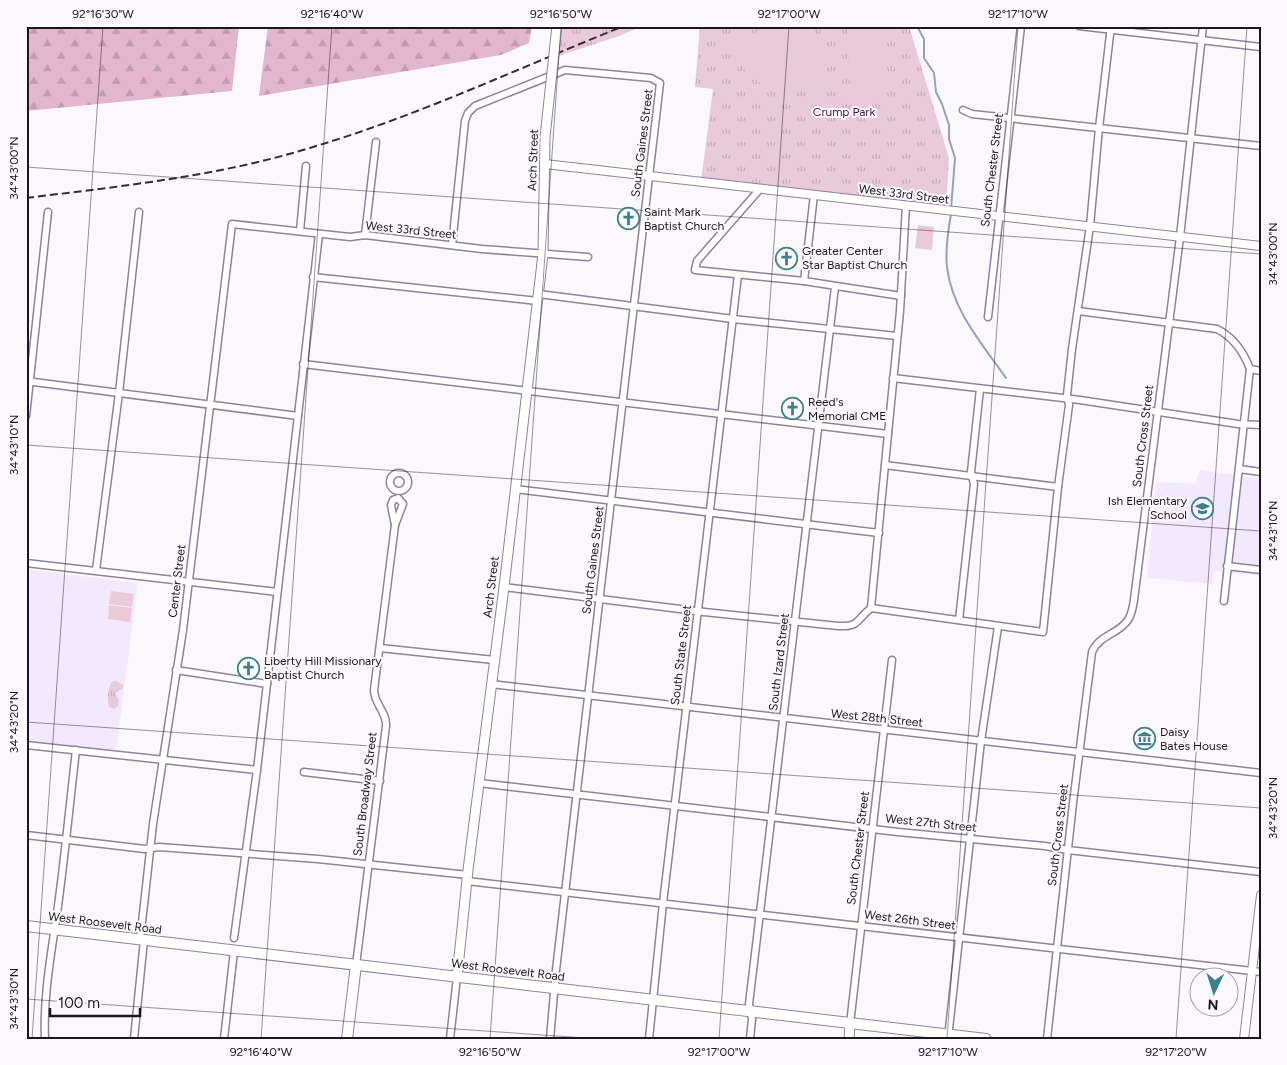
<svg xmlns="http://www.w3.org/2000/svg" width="1287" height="1065" font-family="Figtree,sans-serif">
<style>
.built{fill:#f3e9ff}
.forest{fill:url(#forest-firs)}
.park{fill:url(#park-tufts)}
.garden{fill:#e8cad9}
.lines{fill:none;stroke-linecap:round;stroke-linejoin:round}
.stream{stroke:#91a1c8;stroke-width:2}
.minor-casing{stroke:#8f829c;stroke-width:9}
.tertiary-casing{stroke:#8f829c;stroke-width:10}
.secondary-casing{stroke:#8f829c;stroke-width:11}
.primary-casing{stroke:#8f829c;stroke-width:12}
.minor{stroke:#fff;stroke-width:6}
.tertiary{stroke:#fff;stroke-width:8}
.secondary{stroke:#fff;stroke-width:9}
.primary{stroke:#fff;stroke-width:10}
.rail{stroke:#312d36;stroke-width:2;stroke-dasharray:8 4;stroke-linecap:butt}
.secondary-bridge-casing{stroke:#8f829c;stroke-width:11;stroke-linecap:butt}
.secondary-bridge{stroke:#fff;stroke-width:9}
.ticks{fill:none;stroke:#1b1620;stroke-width:1;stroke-opacity:0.45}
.labels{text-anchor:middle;stroke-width:4;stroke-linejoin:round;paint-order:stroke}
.park-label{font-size:12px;fill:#4a1535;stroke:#faf8fd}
.street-label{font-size:12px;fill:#1b1620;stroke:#faf8fd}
.poi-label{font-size:12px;fill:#1b1620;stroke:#faf8fd;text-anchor:start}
.neatline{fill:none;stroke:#1b1620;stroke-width:2}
.ticks-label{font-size:12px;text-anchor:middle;fill:#1b1620}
</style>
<defs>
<pattern id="forest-firs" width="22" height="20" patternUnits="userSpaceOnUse" patternTransform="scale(1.25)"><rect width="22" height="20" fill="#e2b6cd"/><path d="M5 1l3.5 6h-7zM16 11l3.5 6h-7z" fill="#c19cb0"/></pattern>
<pattern id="park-tufts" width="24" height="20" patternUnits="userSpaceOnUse" patternTransform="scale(1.25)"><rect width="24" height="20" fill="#e8cad9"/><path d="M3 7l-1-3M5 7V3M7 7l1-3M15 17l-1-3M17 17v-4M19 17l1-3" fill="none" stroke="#c6adba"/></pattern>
</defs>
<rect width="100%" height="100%" fill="#faf8fd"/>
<!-- built -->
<g class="built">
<polygon points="1200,470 1261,479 1261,576 1215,571 1212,584 1147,578 1156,482 1195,484"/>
<polygon points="26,569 138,583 116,752 26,741"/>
</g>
<!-- forest -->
<g class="forest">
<polygon points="26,26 239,26 232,91 26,111"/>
<polygon points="268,26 532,26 529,43 501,55 259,96"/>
</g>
<!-- park -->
<g class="park">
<polygon points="557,26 642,26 622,35 553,58"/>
<polygon points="700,26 909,26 949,158 946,210 701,181 713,89 695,87"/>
<path d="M113,681H117L123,685V688L115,693L119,700L118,706L114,709L109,707C107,700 107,687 113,681Z"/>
</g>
<!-- garden -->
<g class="garden">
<path d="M771,26H814L830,88C794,96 734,90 737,41Z"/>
<polygon points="847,26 882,26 886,102 851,104"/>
<polygon points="918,225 934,227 932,250 915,248"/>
<polygon points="111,591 134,594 132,607 109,604"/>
<polygon points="109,605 132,608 130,622 108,619"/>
</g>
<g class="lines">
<!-- stream -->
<g class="stream">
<polyline points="917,26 924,39 924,58 934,73 936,92 942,104 949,125 949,139 955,158 951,209"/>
<path d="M951,214C948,231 945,250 947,267C952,310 982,344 1006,378"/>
</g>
<defs>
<g id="minor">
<polyline points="1079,26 1261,47"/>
<polyline points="963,110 972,114 1261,146"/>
<polyline points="760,189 697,261 695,270 804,281 901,296"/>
<polyline points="300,231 306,166"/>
<polyline points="365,235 376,142"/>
<polyline points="452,245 465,121 468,113 475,106 565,70 651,78 660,83 556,970 550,1039"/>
<polyline points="313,277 538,301"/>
<polyline points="804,281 814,195"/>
<polyline points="539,294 733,319 897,336"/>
<path d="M1078,311L1217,329C1233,337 1244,353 1250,369"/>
<polyline points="988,317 1021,26"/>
<polyline points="303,364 888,434"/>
<polyline points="1250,369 1261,371"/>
<polyline points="893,378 1080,400 1238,424 1261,425"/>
<polyline points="26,381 298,416"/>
<polyline points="26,416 48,212"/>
<polyline points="885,465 1058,487"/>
<polyline points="1239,469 1261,472"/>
<circle cx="399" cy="482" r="9"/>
<polyline points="515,489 879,533"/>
<polygon points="398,498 403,504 395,525 391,505 393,500"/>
<polyline points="26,563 277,592"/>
<polyline points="1227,566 1261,570"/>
<polyline points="96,570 119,393 139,212"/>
<path d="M504,587L704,612L838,626C860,627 856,620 871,608L1043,632L1058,487L1069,405L1067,395L1072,349L1090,226L1099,128L1111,26"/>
<polyline points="1224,601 1250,369"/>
<polyline points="871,608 900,311 906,205"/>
<polyline points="959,620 974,484 971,472 980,389"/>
<polyline points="380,648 494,660"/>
<polyline points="176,670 267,684"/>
<polyline points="491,684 1261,773"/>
<polyline points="26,745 257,770"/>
<polyline points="304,772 380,781"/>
<polyline points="479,783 898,832 1045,846 1068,850 1261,872"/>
<polyline points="26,835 145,849 159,847 318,859 468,875"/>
<polyline points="467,881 1261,972"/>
<polyline points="234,938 257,770 319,234"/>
<polyline points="140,940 153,824 183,630 232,224 350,237 365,235 482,249 588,257"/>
<path d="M356,965L386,726C387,712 374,704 374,690L395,525"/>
<polyline points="850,1024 892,660"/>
<polyline points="948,1038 981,741 998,627"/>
<path d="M45,1039C43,994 52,950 58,906C65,854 70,802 76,750"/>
<polyline points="134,1039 144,940"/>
<polyline points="224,1039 234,951"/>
<polyline points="450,1039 457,977"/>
<polyline points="649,1039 663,903 738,275"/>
<polyline points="750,1039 752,1019 749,1004 835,287"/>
<path d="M1047,1039L1073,803L1092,652C1099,635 1119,634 1128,620C1132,614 1133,607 1134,600L1180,237L1203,26"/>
</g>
<g id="tertiary">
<polyline points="545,164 1261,246"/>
<polyline points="1244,1039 1261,895"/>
</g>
<g id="secondary">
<polyline points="457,977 468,870 504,587 543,254 545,137"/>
<polyline points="849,1039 850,1024"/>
</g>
<g id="primary">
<polyline points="26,926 986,1039"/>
<polyline points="347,1039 356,965"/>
</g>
</defs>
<!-- minor casing -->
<use href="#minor" class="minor-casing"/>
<!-- tertiary casing -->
<use href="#tertiary" class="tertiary-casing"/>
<!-- secondary casing -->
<use href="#secondary" class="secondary-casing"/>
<!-- primary casing -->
<use href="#primary" class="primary-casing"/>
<!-- minor -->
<use href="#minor" class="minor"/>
<!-- tertiary -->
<use href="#tertiary" class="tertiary"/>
<!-- secondary -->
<use href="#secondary" class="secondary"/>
<!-- primary -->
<use href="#primary" class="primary"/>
<!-- rail -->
<path class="rail" d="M26,198C123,186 220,176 313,147C420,115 521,67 624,26"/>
<defs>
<polyline id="secondary-bridge" points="545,137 557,26"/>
</defs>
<!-- secondary-bridge casing -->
<use href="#secondary-bridge" class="secondary-bridge-casing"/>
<!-- secondary-bridge -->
<use href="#secondary-bridge" class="secondary-bridge"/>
</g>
<!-- ticks -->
<path class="ticks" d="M26,167L1261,254M26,445L1261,531M26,722L1261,808M26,999L600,1039M32,1039L103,26M261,1039L332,26M490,1039L561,26M719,1039L789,26M947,1039L1018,26M1176,1039L1247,26"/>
<!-- icons -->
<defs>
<symbol id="church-ring" viewBox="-11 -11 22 22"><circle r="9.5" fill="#faf8fd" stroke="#3a818b" stroke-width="1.5"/><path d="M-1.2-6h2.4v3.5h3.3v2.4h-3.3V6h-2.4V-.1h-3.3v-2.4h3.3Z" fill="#3a818b"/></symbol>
<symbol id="school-ring" viewBox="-11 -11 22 22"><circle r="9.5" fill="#faf8fd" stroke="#3a818b" stroke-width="1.5"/><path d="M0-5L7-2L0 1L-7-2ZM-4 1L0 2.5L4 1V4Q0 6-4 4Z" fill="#3a818b"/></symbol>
<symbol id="museum-ring" viewBox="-11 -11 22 22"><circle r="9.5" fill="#faf8fd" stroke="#3a818b" stroke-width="1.5"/><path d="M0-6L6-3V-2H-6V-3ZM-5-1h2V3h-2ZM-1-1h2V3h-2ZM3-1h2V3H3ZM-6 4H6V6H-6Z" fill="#3a818b"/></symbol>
</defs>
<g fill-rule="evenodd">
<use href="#church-ring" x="616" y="206" width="25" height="25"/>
<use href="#church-ring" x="774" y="246" width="25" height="25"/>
<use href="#church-ring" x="780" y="396" width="25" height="25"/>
<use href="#school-ring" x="1190" y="496" width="25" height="25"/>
<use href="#church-ring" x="236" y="656" width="25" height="25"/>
<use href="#museum-ring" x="1132" y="726" width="25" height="25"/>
</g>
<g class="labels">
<!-- park labels -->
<g class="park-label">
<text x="844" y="116">Crump Park</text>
</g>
<!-- street labels -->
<g class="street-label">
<text transform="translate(642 143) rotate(-83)" y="4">South Gaines Street</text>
<text transform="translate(533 160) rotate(-88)" y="4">Arch Street</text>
<text transform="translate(992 170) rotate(-83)" y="4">South Chester Street</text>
<text transform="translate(904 194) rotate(7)" y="4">West 33rd Street</text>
<text transform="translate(411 230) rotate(6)" y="4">West 33rd Street</text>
<text transform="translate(1143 436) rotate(-83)" y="4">South Cross Street</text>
<text transform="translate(593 560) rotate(-83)" y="4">South Gaines Street</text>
<text transform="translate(177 581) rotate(-83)" y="4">Center Street</text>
<text transform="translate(491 587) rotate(-83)" y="4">Arch Street</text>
<text transform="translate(681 655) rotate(-83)" y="4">South State Street</text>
<text transform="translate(779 662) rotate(-83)" y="4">South Izard Street</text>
<text transform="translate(877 718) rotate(6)" y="4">West 28th Street</text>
<text transform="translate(365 794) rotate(-83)" y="4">South Broadway Street</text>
<text transform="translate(931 823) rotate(6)" y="4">West 27th Street</text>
<text transform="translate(1058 835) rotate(-83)" y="4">South Cross Street</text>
<text transform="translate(858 848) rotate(-83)" y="4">South Chester Street</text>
<text transform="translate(910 920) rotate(7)" y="4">West 26th Street</text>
<text transform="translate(105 923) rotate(7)" y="4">West Roosevelt Road</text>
<text transform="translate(508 970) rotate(7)" y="4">West Roosevelt Road</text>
</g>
<!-- poi labels -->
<g class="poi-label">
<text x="644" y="216">Saint Mark<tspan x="644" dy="14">Baptist Church</tspan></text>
<text x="802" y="255">Greater Center<tspan x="802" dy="14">Star Baptist Church</tspan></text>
<text x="808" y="406">Reed's<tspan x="808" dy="14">Memorial CME</tspan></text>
<text x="1187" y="505" text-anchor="end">Ish Elementary<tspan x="1187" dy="14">School</tspan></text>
<text x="264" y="665">Liberty Hill Missionary<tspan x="264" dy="14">Baptist Church</tspan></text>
<text x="1160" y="736">Daisy<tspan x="1160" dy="14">Bates House</tspan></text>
</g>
</g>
<!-- border -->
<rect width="1287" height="1065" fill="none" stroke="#faf8fd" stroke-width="55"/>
<!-- north arrow -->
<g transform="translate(1214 992) rotate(184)"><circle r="24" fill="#faf8fd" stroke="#a19ea5"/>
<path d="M0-4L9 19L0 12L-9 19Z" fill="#3a818b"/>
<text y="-8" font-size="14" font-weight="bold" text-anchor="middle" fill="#1b1620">N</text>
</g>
<!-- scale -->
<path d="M50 1008v8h90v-8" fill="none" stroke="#1b1620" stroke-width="2.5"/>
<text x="58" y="1008" font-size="15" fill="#1b1620" stroke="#faf8fd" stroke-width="4" paint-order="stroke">100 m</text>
<rect x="28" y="28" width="1232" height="1010" class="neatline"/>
<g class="ticks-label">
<text x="103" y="18">92°16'30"W</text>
<text x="332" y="18">92°16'40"W</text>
<text x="561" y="18">92°16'50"W</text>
<text x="789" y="18">92°17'00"W</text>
<text x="1018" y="18">92°17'10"W</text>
<text transform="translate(14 168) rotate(-90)" y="4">34°43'00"N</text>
<text transform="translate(1273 254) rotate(-90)" y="4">34°43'00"N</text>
<text transform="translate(14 445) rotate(-90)" y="4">34°43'10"N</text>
<text transform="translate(1273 531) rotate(-90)" y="4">34°43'10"N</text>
<text transform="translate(14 722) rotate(-90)" y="4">34°43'20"N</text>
<text transform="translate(1273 808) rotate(-90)" y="4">34°43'20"N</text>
<text transform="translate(14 999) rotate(-90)" y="4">34°43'30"N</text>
<text x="261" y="1056">92°16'40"W</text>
<text x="490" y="1056">92°16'50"W</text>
<text x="719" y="1056">92°17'00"W</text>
<text x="948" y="1056">92°17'10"W</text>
<text x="1176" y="1056">92°17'20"W</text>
</g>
</svg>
